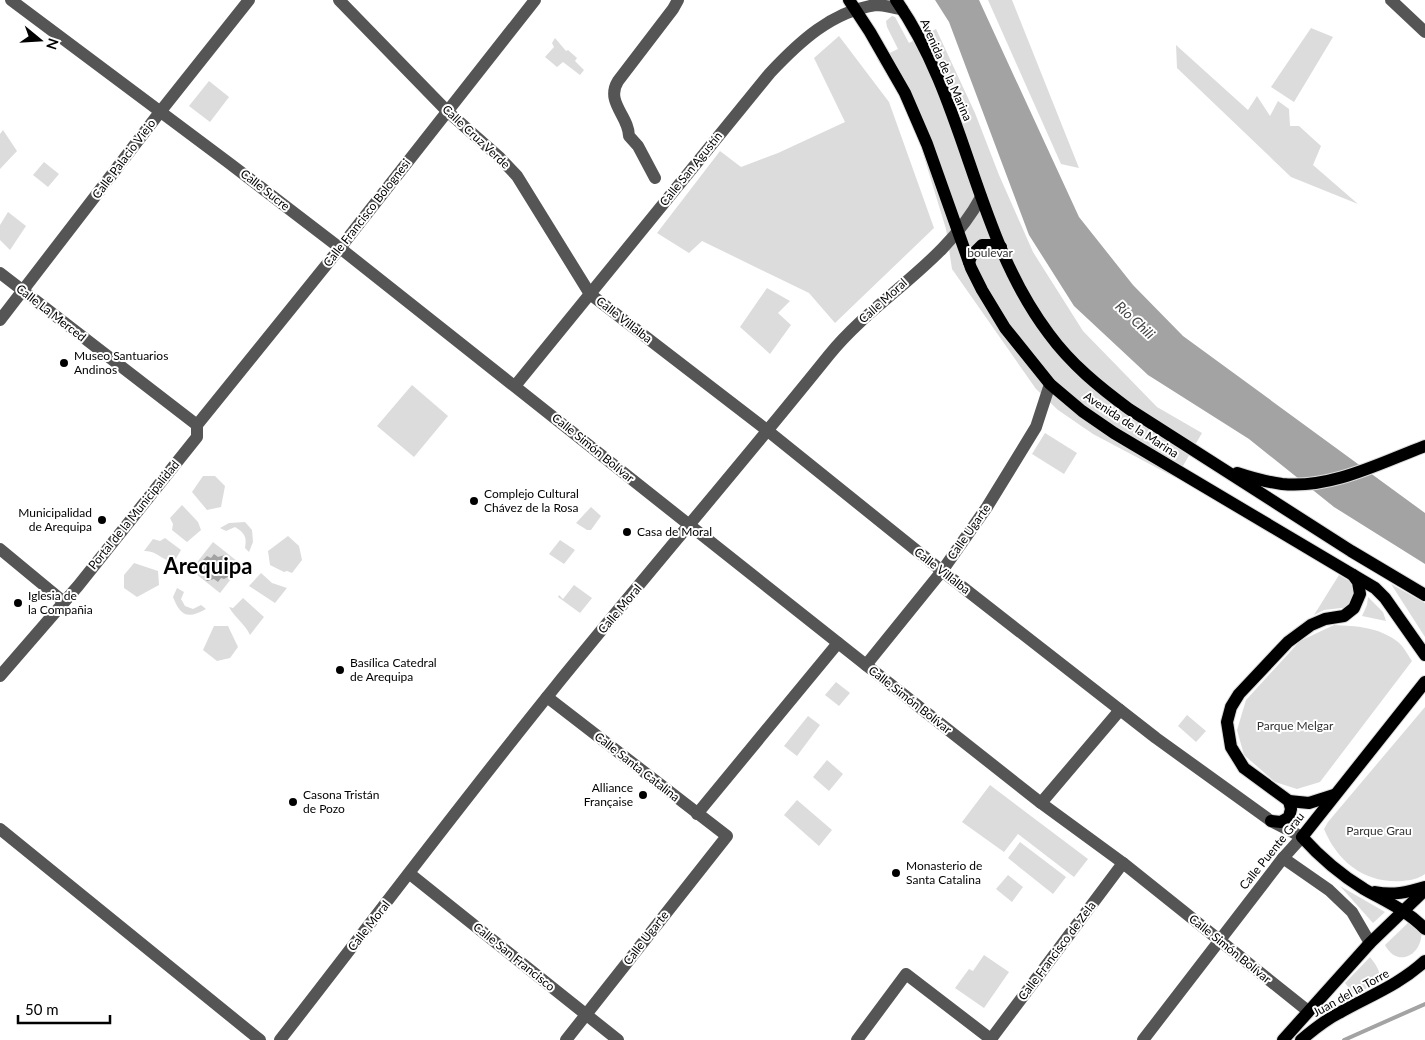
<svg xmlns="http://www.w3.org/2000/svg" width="1425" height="1040" font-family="Lato,sans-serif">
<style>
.green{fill:#dcdcdc}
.water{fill:#a3a3a3}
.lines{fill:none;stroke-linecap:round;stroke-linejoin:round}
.stream{stroke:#a3a3a3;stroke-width:4}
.major-casing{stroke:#dbdbdb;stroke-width:14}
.minor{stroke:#555;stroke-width:12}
.major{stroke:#000;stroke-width:12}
.poi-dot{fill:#000;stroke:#fff;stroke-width:2}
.labels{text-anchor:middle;stroke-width:4;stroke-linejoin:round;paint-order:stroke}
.street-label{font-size:12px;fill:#000;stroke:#fff}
.park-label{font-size:12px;fill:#333;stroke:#fff}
.poi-label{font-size:12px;fill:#000;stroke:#fff;text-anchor:start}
.water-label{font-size:14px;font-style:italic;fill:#444;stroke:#fff}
.town-label{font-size:22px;font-weight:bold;fill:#000;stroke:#fff}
</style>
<rect width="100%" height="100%" fill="#fff"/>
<!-- green -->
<g class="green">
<polygon points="988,0 1012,0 1079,168 1061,164"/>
<polygon points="892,16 895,17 909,43 936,29 975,113 999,175 1033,252 1083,331 1157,407 1202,433 1176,478 1093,434 1058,410 1036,389 952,269 946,229 921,147 900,95 877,59 898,49 887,27 886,21"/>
<polygon points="1311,28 1333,37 1294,102 1271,87"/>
<polygon points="839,36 889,102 934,228 835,323 809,293 702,241 689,253 657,233 720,151 741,167 778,153 845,122 814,58"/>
<polygon points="555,38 566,51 568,50 577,58 575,61 584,70 580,75 563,62 557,67 545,57 554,47 552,43"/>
<polygon points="1176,45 1248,110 1257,96 1270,116 1278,101 1289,109 1290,126 1299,126 1321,146 1313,165 1358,204 1291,177 1177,68"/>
<polygon points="209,81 229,97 210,122 189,106"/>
<polygon points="3,130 17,151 0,169 0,134"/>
<polygon points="44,162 59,174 48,187 33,175"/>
<polygon points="8,212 26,226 10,250 0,240 0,225"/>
<polygon points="767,288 790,301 778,313 791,325 770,354 740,327"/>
<polygon points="412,385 448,416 414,457 377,426"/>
<polygon points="1045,433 1077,453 1064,474 1032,454"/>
<polygon points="203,476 215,476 225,486 221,507 207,510 192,492"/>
<polygon points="182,505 198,522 201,530 187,542 172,530 173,524 170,518"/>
<polygon points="591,507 601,516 591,530 587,530 576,523"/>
<path d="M245,522L252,530L253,542L249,552L245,548C247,537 245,533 235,527L226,531L220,528L229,523Z"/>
<polygon points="288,536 299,546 302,560 292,573 287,571 284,572 270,565 268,551"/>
<path d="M165,538L181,550L174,562C163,561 156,550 144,551L153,539L160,541Z"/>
<polygon points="560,540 575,550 564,564 549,554"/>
<polygon points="213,542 242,565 220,593 191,570"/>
<polygon points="134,563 158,571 159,585 137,597 124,588 124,575"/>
<polygon points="261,573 272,583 287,588 275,603 249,586"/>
<polygon points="1339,575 1351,582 1356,590 1350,607 1324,610 1314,615"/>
<polygon points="1391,584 1425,603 1425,637"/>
<polygon points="574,585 592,598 580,613 558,597 559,595 563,599"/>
<path d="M177,588L184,592L181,599L185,606L193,609L201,605L206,609C187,620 180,615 173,597Z"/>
<polygon points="1368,597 1383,612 1386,621 1362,616 1367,605"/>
<path d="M243,598L264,617L250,635C245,624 235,618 229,607L233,608Z"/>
<path d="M1334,625C1356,626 1379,627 1398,642C1404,647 1408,655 1412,661L1320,782L1297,789L1275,782L1244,755L1237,730L1246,700L1300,641Z"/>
<polygon points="214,626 228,626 238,647 230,658 217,661 203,650"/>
<polygon points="836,682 850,693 839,706 825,695"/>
<path d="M1425,707V874C1418,879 1411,880 1403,881C1366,884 1338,863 1324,829L1328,822Z"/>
<polygon points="1187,715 1206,731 1196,742 1178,726"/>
<polygon points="808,716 820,725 797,756 784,746"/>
<polygon points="827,760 843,774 829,791 813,777"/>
<polygon points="990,785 1088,859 1074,877 1018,834 1004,852 962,822"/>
<polygon points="797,800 832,830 819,846 784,815"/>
<polygon points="1020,842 1066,877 1053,894 1008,858"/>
<polygon points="1008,875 1023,887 1012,902 996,889"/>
<polygon points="1340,886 1385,912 1373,923"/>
<path d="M1410,921L1421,929C1425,953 1398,970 1385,945Z"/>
<polygon points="984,955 1009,972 984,1008 955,988 969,969 973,971"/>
<path d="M1370,957C1390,982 1376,984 1354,994L1345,983Z"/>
</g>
<!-- water -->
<g class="water">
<polygon points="935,0 979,0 1079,217 1133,285 1183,336 1425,513 1425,564 1334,507 1249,439 1148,375 1074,306 1029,235 949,22"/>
<polygon points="214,554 218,557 225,555 227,557 226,564 230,567 226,571 228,577 224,579 221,578 218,582 214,579 207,581 205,579 206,573 201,570 205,565 203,560 207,556 211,558"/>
</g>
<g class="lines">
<!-- stream -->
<polyline class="stream" points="1344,1040 1425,1004"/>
<defs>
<g id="major">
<polyline points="849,0 870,32 905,93 927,144 971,268 982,290 1005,328 1050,384 1082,411 1114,433 1375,588 1385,598 1425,655"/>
<path d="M896,0C967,101 974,235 1049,334C1071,364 1099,387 1129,409L1351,551L1425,595"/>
<polyline points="969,262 972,255 982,245 995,245 1001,247"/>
<path d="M1237,473C1252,478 1267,482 1282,484C1331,489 1380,463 1425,446"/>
<path d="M1425,682L1302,837C1320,857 1341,875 1364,889C1385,901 1408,911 1425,929"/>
<polyline points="1334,795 1309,803 1289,801 1244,768 1231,747 1227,722 1231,707 1239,694 1288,642 1311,625 1325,619 1344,616 1354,608 1360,594 1358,582 1353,575"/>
<polyline points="1271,821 1281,822 1289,817 1291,809 1289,801"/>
<path d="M1375,892C1393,896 1408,892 1425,887"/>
<polyline points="1283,1040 1370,943 1425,890"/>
<path d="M1301,1040C1313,1030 1325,1020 1339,1013C1369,996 1399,985 1425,961"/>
</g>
</defs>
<!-- major casing -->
<use href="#major" class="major-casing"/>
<!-- minor -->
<g class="minor">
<polyline points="11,0 229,163 340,248 866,665 1041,803 1123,863 1308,1011"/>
<polyline points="339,0 447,111 499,157 517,176 590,294 768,431 942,571 1156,738 1271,821 1302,837 1283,858 1143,1040"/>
<polyline points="1391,0 1425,32"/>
<path d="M655,178L638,146L629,136C629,116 605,102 618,81L673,9L678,0"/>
<polyline points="0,273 197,425"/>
<polyline points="0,320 160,112 249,0"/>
<path d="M515,386L770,73C799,42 832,11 876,5C884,5 894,8 902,9"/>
<polyline points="197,425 340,248 535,0"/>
<polyline points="0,549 64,602"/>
<polyline points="866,665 942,571 987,507 1036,427 1050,384"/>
<polyline points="0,676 78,586 197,437 197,425"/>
<polyline points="547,697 727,836 566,1040"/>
<polyline points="1041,803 1120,710"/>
<polyline points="697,814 838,643"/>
<polyline points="0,829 260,1040"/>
<polyline points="1283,858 1329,890 1352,912 1370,943"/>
<polyline points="410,874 618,1040"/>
<polyline points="991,1039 1123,863"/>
<path d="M280,1040C372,922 461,803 555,687C645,576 739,467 829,355C875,298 946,263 981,197"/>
<polyline points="857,1040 906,974 992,1040"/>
</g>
<!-- major -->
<use href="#major" class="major"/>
</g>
<!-- markers -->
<g class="poi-dot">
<circle cx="64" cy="363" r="5"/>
<circle cx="474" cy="501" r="5"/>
<circle cx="102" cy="520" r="5"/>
<circle cx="627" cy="532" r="5"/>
<circle cx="18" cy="603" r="5"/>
<circle cx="340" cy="670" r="5"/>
<circle cx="643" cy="795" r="5"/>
<circle cx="293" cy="802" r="5"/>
<circle cx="896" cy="873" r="5"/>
</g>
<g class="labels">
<!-- street labels -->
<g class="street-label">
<text transform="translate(946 70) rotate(66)" y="4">Avenida de la Marina</text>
<text transform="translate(476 137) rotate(43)" y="4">Calle Cruz Verde</text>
<text transform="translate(124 159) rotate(-53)" y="4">Calle Palacio Viejo</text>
<text transform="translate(691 169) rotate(-51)" y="4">Calle San Agustín</text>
<text transform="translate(265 190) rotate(38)" y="4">Calle Sucre</text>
<text transform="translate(367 213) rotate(-52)" y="4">Calle Francisco Bolognesi</text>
<text transform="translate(883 301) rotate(-42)" y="4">Calle Moral</text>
<text transform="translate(51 313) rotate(38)" y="4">Calle La Merced</text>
<text transform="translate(624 320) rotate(38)" y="4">Calle Villalba</text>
<text transform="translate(1131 425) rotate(33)" y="4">Avenida de la Marina</text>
<text transform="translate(593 448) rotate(39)" y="4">Calle Simón Bolívar</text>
<text transform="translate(134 515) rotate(-51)" y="4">Portal de la Municipalidad</text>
<text transform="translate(969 532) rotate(-55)" y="4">Calle Ugarte</text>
<text transform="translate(942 571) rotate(38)" y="4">Calle Villalba</text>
<text transform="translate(620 609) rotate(-50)" y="4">Calle Moral</text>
<text transform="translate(910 700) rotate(38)" y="4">Calle Simón Bolívar</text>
<text transform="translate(637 767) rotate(38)" y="4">Calle Santa Catalina</text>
<text transform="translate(1272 851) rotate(-51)" y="4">Calle Puente Grau</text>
<text transform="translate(369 926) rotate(-52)" y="4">Calle Moral</text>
<text transform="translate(646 938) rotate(-52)" y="4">Calle Ugarte</text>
<text transform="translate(1230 949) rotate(39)" y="4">Calle Simón Bolívar</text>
<text transform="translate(1057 951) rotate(-53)" y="4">Calle Francisco de Zela</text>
<text transform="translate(514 957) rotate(39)" y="4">Calle San Francisco</text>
<text transform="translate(1351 993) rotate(-29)" y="4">Juan del la Torre</text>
</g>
<!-- park labels -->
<g class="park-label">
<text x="990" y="257">boulevar</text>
<text x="1295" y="730">Parque Melgar</text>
<text x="1379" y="835">Parque Grau</text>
</g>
<!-- poi labels -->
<g class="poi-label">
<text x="74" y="360">Museo Santuarios<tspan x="74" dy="14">Andinos</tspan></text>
<text x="484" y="498">Complejo Cultural<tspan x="484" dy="14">Chávez de la Rosa</tspan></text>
<text x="92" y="517" text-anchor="end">Municipalidad<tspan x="92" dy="14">de Arequipa</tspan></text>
<text x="637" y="536">Casa de Moral</text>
<text x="28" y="600">Iglesia de<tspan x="28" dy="14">la Compañia</tspan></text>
<text x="350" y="667">Basílica Catedral<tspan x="350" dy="14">de Arequipa</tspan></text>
<text x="633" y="792" text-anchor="end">Alliance<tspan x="633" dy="14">Française</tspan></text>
<text x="303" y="799">Casona Tristán<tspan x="303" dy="14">de Pozo</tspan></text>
<text x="906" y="870">Monasterio de<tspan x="906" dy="14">Santa Catalina</tspan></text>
</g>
<!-- water labels -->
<g class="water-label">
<text transform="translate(1135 320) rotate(43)" y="5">Río Chili</text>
</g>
<!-- town labels -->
<g class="town-label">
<text x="208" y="574">Arequipa</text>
</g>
</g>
<!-- north arrow -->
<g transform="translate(40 40) rotate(108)" stroke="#ffffff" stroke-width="4" paint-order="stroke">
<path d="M0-4L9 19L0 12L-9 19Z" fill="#000000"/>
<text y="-8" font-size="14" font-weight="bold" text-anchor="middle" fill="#000000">N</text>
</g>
<!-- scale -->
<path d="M18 1015v8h92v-8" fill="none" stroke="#000000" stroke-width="2.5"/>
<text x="25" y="1015" font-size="15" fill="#000000" stroke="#ffffff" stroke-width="4" paint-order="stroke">50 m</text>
</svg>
